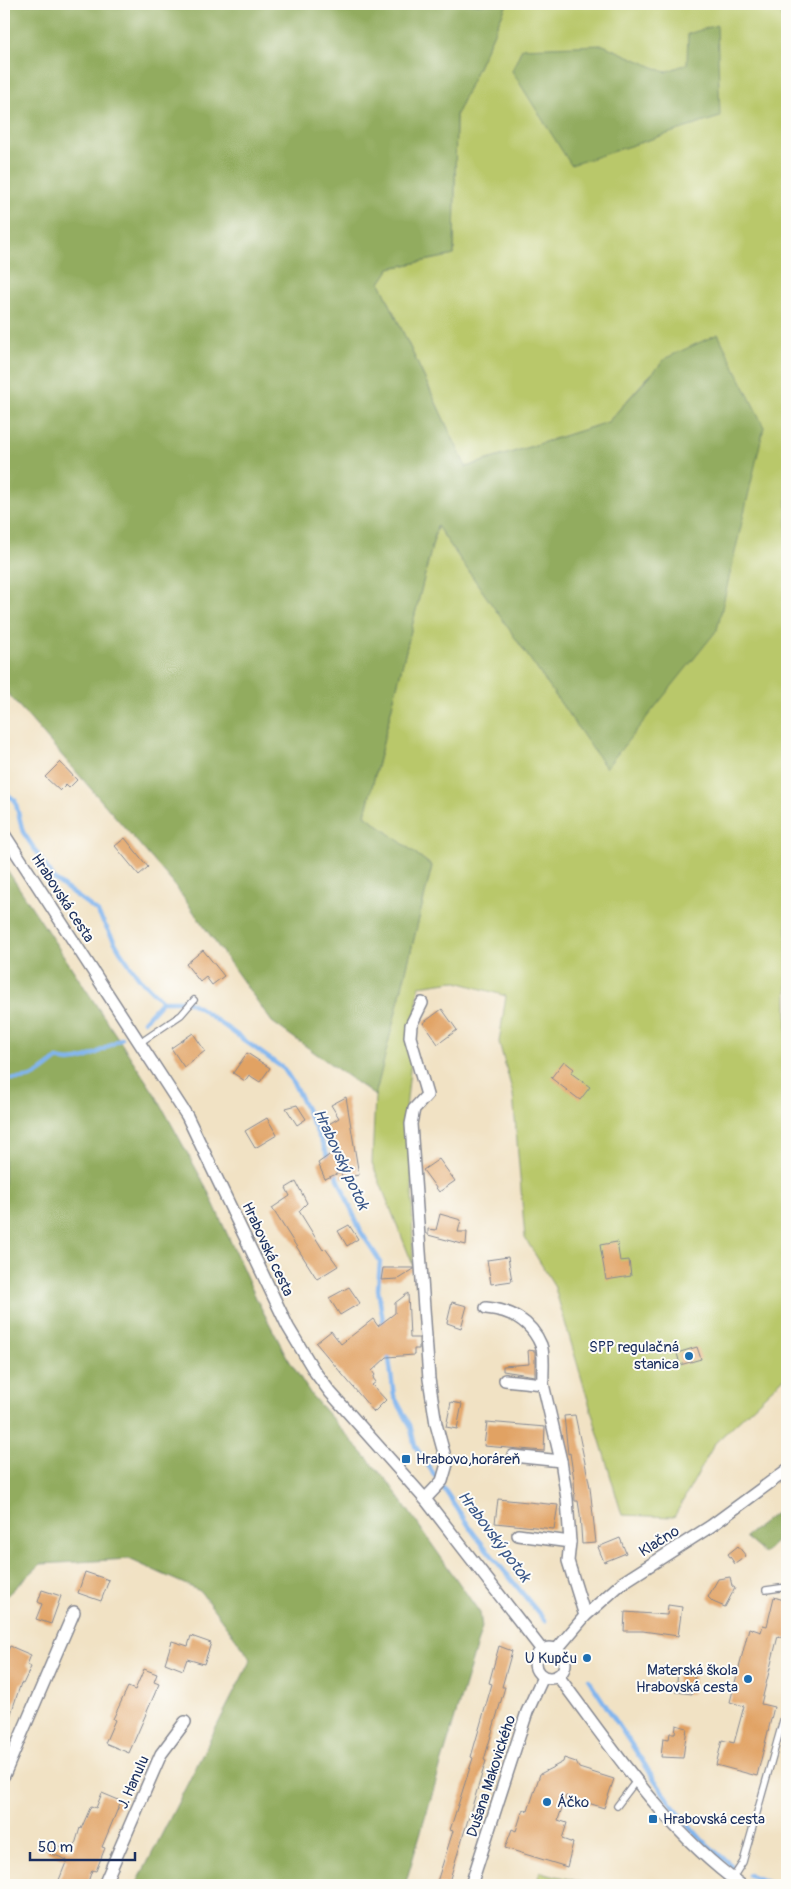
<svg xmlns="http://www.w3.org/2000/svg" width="791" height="1889" font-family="Pangolin,sans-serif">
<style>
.green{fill:#b9c86a;stroke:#6a7c64}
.forest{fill:#92ac5e;stroke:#566e5e}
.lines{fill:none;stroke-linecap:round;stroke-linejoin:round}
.stream{stroke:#81b5ee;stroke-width:4.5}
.building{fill:#e1a264}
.service-casing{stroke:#868891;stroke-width:8}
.minor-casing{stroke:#868891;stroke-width:14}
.service{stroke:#fff;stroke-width:5.5}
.minor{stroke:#fff;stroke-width:11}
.poi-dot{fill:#1f6fb2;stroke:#fdfcf7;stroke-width:2}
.labels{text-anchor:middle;stroke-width:4;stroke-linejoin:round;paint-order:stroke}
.street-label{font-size:15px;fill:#1b2f5e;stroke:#fdfcf7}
.poi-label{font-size:15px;fill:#1b2f5e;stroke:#fdfcf7;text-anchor:end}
.water-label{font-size:16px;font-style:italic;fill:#3a5789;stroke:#fdfcf7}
</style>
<rect width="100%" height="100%" fill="#fdfcf7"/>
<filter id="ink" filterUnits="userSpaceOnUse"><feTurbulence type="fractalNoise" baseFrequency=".02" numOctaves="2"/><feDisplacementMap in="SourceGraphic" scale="10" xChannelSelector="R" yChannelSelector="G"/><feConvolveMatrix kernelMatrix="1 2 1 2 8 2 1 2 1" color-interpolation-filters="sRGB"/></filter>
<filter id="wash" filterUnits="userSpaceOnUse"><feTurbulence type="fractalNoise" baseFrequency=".0096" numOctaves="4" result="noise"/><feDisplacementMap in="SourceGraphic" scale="20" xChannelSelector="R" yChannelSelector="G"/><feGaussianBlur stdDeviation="1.12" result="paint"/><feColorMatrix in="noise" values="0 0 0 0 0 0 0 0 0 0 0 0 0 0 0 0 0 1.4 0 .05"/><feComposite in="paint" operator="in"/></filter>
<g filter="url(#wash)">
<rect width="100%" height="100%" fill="#f1e2c4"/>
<!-- green -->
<g class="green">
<polygon points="507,4 780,4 787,47 787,1375 715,1443 674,1517 622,1515 554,1285 525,1238 513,1094 499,1042 506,996 454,981 419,986 406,1108 412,1177 413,1265 372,1163 375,1096 432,866 365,815 437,526 606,767 669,359 647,378 608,422 466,467 380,283 390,268 454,255 456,115"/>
<polygon points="540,1872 594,1885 536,1885"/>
</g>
<!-- forest -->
<g class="forest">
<polygon points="4,4 507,4 456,115 454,255 390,268 380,283 466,467 608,422 666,358 718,334 764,427 717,630 606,768 437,526 365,815 432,866 375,1096 272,1022 173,883 4,689"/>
<polygon points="717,25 720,117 571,165 512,71 522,48 603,45 665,72 687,64 688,34"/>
<polygon points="4,865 156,1096 206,1187 256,1298 287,1357 312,1396 389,1483 480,1613 482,1627 405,1885 136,1885 251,1659 200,1591 129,1559 41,1564 4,1598"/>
<polygon points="787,1504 787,1532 764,1553 745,1537"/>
</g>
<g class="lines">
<!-- stream -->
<g class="stream">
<polyline points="4,792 15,800 23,832 55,880 97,911 120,951 139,978 162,1001 187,1001 201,1009 284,1069 295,1086 330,1160"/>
<polyline points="144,1021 162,1001"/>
<path d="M4,1079C33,1080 35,1077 57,1059C83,1066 101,1050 122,1038"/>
<polyline points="334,1169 361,1232 380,1261 378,1289 384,1327"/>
<polyline points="388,1352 394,1396 410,1425 415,1446 475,1535 545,1621"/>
<polyline points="589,1680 670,1803 702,1840 732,1866"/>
<polyline points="749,1875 775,1885"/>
</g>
</g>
<g id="blocks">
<!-- building -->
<g class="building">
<polygon points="60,762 77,780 69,788 66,785 60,791 45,777"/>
<polygon points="125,838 148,867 139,875 115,846"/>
<polygon points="203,950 224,976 212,985 206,977 200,982 186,964"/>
<polygon points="442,1009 457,1030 438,1044 423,1023"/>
<polygon points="193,1033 205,1051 184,1067 171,1048"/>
<polygon points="247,1053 270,1068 260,1082 249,1075 245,1081 233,1073"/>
<polygon points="564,1061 574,1069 571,1073 590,1087 580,1100 551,1078"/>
<polygon points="346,1097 359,1175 342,1178 341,1172 325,1179 318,1163 335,1151 322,1128 339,1118 331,1105"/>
<polygon points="297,1105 306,1119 297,1125 286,1108"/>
<polygon points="267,1118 277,1135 255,1148 245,1131"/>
<polygon points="439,1159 455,1181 439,1192 423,1170"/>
<polygon points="296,1182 307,1203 299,1211 323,1250 325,1248 338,1266 317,1279 272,1208 290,1196 286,1188"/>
<polygon points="440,1214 461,1220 458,1232 467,1232 466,1245 428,1235 428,1229 436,1230"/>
<polygon points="349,1225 358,1239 347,1246 338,1231"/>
<polygon points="617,1242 620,1261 629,1260 631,1276 606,1280 600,1245"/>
<polygon points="508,1257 512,1281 491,1284 487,1260"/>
<polygon points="383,1268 414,1268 414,1269 398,1279 381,1280"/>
<polygon points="349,1287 360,1303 340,1315 329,1298"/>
<polygon points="408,1293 410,1338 419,1338 419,1349 414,1349 414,1355 387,1357 372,1371 375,1375 373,1378 376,1382 372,1385 386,1400 374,1412 316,1343 331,1331 341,1344 373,1319 378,1326 395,1313 395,1303"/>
<polygon points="452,1302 467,1306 461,1328 447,1323"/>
<polygon points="697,1347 701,1359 680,1365 677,1353"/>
<polygon points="528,1350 535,1351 535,1376 503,1371 503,1366 529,1364"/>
<polygon points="451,1402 462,1404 457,1429 446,1427"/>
<polygon points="575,1415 590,1487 596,1543 582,1544 580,1514 578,1501 575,1501 574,1480 570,1453 568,1454 564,1416"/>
<polygon points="487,1422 545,1427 544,1451 484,1446"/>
<polygon points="498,1499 558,1505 554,1529 495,1523"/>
<polygon points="620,1538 626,1553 604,1562 598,1547"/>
<polygon points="738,1546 746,1556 735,1564 728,1554"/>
<polygon points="85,1572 109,1580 101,1601 78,1593"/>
<polygon points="730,1577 732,1586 735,1588 725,1607 713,1602 708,1597 718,1579"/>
<polygon points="42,1590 61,1596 51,1624 36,1619 42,1604 38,1602"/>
<polygon points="774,1597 787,1601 787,1639 778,1636 761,1704 774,1707 757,1776 716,1765 722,1740 734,1743 744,1706 730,1702 749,1628 761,1632 763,1625 767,1626"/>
<polygon points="668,1605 682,1607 678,1636 643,1631 624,1631 625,1612 667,1615"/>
<polygon points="191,1636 211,1643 204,1664 187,1659 183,1670 165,1663 172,1641 188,1646"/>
<polygon points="10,1646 31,1655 27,1665 31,1667 23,1684 21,1683 6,1729 4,1729 4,1659"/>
<polygon points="499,1646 512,1651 502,1687 505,1687 484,1760 486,1761 448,1885 436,1885 453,1831 450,1830 473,1758 471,1757 492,1684 489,1683"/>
<polygon points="144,1669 157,1674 154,1682 159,1684 129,1753 105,1743 115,1720 113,1719 128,1687 135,1690"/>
<polygon points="678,1671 695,1673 692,1694 676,1692"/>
<polygon points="676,1725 687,1728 683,1758 661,1757 663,1738 669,1739 670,1733 675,1733"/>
<polygon points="564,1758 576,1762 579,1768 614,1779 604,1808 566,1796 558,1820 567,1823 562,1839 573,1843 567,1867 505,1848 512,1829 516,1831 523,1809 528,1811 540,1774 563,1762"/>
<polygon points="102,1793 121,1801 102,1847 105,1848 96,1871 92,1870 87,1885 57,1885 67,1860 47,1852 50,1843 73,1851 80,1828 81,1829 91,1806 96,1808"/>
</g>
</g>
</g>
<g filter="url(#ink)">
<use href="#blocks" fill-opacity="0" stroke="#868891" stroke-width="1"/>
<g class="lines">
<defs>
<g id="service">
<polyline points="141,1042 181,1015 194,1000"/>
<polyline points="766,1590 787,1587"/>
<polyline points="617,1806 636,1781"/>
<polyline points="732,1879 743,1862 787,1706"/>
</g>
<g id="minor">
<polyline points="4,834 187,1116 288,1327 315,1372 330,1392 425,1499 542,1650"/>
<polyline points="422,1003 411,1025 410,1037 427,1095 414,1109 411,1124 429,1379 436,1424 447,1464 442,1481 425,1499"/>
<path d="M486,1308C510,1310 531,1321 541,1345C545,1355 542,1373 543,1384"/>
<polyline points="505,1380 543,1384 561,1461"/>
<polyline points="513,1456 561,1461 567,1499 570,1542"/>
<polyline points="518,1535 570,1542 568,1561 585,1616"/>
<circle cx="550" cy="1663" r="15"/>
<polyline points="557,1649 585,1616 622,1583 711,1526 787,1470"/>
<path d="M558,1676C614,1750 665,1830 741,1885"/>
<polyline points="4,1775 74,1612"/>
<polyline points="104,1885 161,1754 185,1722"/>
<polyline points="471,1885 527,1712 543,1677"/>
</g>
</defs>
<!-- service casing -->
<use href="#service" class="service-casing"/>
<!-- minor casing -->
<use href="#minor" class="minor-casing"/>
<!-- service -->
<use href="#service" class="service"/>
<!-- minor -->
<use href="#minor" class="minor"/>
</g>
</g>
<!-- markers -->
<g class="poi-dot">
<circle cx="689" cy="1356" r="5"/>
<rect x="401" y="1454" width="10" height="10" rx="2.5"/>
<circle cx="587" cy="1658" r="5"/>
<circle cx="748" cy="1679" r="5"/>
<circle cx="547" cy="1802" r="5"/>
<rect x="648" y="1814" width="10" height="10" rx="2.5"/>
</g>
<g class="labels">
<!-- street labels -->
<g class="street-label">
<text transform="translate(63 898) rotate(57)" y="5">Hrabovská cesta</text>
<text transform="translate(268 1249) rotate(65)" y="5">Hrabovská cesta</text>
<text transform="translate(659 1541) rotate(-32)" y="5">Klačno</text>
<text transform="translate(491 1776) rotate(-72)" y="5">Dušana Makovického</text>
<text transform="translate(133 1782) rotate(-66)" y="5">J. Hanulu</text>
</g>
<!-- poi labels -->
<g class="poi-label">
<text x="679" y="1352">SPP regulačná<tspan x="679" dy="17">stanica</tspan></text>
<text x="416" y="1464" text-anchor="start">Hrabovo,horáreň</text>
<text x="577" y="1663">U Kupču</text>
<text x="738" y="1675">Materská škola<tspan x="738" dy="17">Hrabovská cesta</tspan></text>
<text x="557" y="1807" text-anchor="start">Áčko</text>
<text x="663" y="1824" text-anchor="start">Hrabovská cesta</text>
</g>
<!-- water labels -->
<g class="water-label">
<text transform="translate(342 1159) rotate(65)" y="6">Hrabovský potok</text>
<text transform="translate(495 1536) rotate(53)" y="6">Hrabovský potok</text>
</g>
</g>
<!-- margin -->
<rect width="791" height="1889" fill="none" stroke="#fdfcf7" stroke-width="20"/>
<!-- scale -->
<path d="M30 1852v8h105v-8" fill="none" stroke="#1b2f5e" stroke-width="2.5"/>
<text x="38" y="1852" font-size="15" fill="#1b2f5e" stroke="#fdfcf7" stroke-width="4" paint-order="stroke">50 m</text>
</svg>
